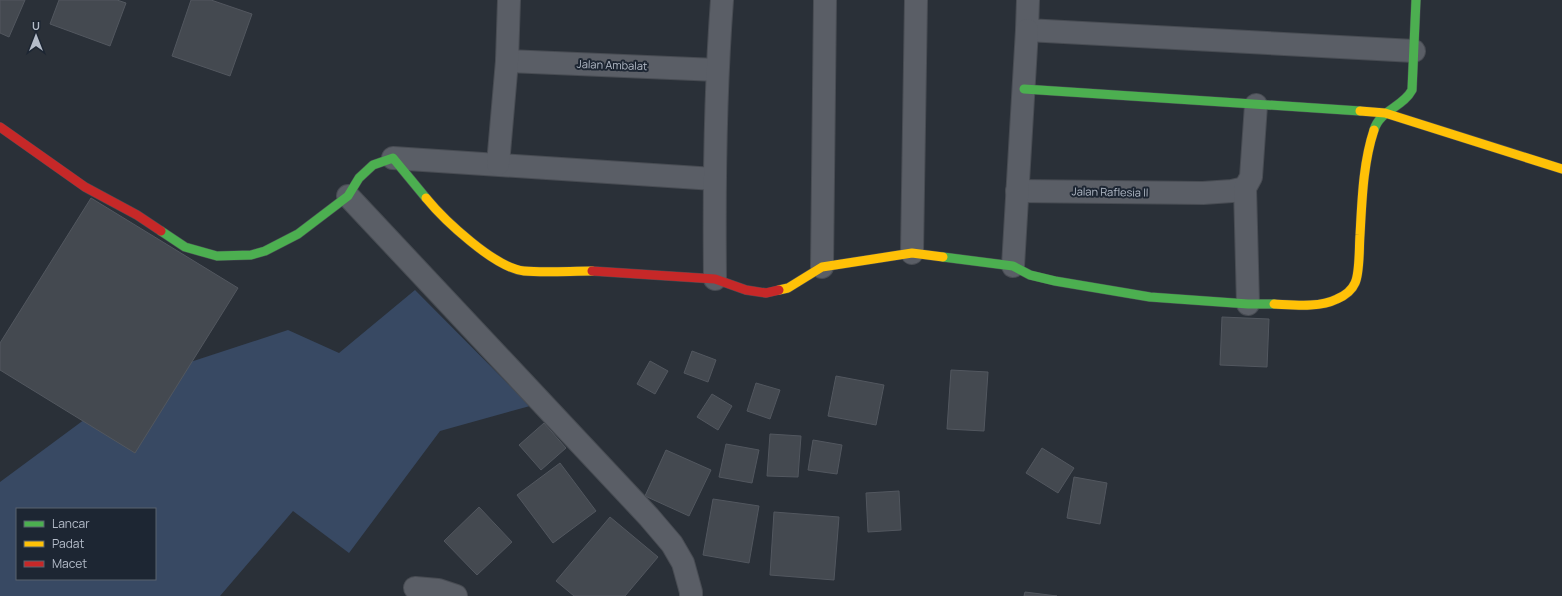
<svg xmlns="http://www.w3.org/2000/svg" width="1562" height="596" font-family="Manrope,sans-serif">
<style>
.water{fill:#384963;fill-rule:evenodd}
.building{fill:#444950;stroke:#52575f}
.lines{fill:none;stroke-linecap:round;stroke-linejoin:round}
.street-casing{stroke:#484c53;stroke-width:24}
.fast-casing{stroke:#484c53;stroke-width:10}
.slow-casing{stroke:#484c53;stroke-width:10}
.jam-casing{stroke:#484c53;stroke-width:10}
.street{stroke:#5a5e66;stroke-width:22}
.fast{stroke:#4caf50;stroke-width:9}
.slow{stroke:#ffc107;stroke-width:9}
.jam{stroke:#c62828;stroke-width:9}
.labels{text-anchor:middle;stroke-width:4;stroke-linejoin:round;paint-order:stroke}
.street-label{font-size:11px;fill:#b4bcc9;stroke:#1d2633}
</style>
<rect width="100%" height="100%" fill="#2a3038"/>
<!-- water -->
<path class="water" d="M415,290L530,406L440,431L349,553L293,511L220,596H0V482L100,408L169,369L288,330L339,353ZM17,509H155V579H17Z"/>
<!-- building -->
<g class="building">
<polygon points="0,0 25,0 9,37 0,33"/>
<polygon points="59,0 117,0 126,3 110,46 50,24"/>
<polygon points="191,0 211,0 252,14 230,76 172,56"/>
<polygon points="91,198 238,288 135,453 0,370 0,343"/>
<polygon points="1222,317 1269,319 1267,367 1220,365"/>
<polygon points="692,351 716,360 708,382 684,373"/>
<polygon points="650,361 668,371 655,394 637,384"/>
<polygon points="951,370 988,372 984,431 947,429"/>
<polygon points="836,376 884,385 876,425 828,416"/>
<polygon points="756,383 780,390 770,419 747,411"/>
<polygon points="712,394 732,406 718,430 697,417"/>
<polygon points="544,423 566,448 541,470 519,445"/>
<polygon points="770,434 801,436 798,477 767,476"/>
<polygon points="813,440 842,445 837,474 808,470"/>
<polygon points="726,444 759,450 752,483 719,477"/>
<polygon points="1042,448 1074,468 1058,493 1026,473"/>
<polygon points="666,450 711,470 689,516 645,496"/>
<polygon points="560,463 596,511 553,543 517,495"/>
<polygon points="1074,477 1107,483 1100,524 1067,518"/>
<polygon points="899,491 901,530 868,532 866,493"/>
<polygon points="713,499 759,506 749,563 703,555"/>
<polygon points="479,507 512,542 477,575 444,541"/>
<polygon points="774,512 839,517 834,580 770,575"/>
<polygon points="610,517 658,557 625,596 574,596 556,581"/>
<polygon points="1025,592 1057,596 1024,596"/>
</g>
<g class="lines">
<defs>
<g id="street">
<polyline points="1028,0 1027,30 1414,51"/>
<polyline points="507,61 717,70"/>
<polyline points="393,158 714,179"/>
<polyline points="498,164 507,61 509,0"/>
<polyline points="1017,191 1203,193 1232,191 1245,188"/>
<polyline points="348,196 649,517 672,544 683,563 691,592 691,596"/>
<polyline points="912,253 916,0"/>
<polyline points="1013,266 1027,30"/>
<polyline points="822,267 825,0"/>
<path d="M715,279C714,186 715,93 722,0"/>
<polyline points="1248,304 1245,188 1251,177 1256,105"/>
<polyline points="415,588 438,590 456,596"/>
</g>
<g id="fast">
<polyline points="1024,89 1360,111"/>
<path d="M1374,130C1380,110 1403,107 1412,90L1416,0"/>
<polyline points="161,231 185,247 217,256 251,255 265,251 298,234 348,196 359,178 373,165 393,158 426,198"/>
<polyline points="943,257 1013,266 1030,275 1055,281 1150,297 1248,304 1274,304"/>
</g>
<g id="slow">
<polyline points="1360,111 1385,113 1562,169"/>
<path d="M426,198C444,220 495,268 524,271C544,273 571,271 592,271"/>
<polyline points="779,290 788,288 822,267 912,253 943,257"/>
<path d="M1274,304C1294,305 1319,308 1337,299C1344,296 1352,290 1355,283C1360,273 1359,247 1360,235C1362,200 1363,163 1374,130"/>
</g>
<g id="jam">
<polyline points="0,127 85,187 137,215 161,231"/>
<polyline points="592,271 715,279 746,290 766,293 779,290"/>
</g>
</defs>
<!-- street casing -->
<use href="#street" class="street-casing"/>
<!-- fast casing -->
<use href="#fast" class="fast-casing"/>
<!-- slow casing -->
<use href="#slow" class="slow-casing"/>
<!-- jam casing -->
<use href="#jam" class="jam-casing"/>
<!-- street -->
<use href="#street" class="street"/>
<!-- fast -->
<use href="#fast" class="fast"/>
<!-- slow -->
<use href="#slow" class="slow"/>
<!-- jam -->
<use href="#jam" class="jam"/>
</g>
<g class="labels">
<!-- street labels -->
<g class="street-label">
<text transform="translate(612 65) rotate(2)" y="4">Jalan Ambalat</text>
<text transform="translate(1110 192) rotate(1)" y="4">Jalan Raflesia II</text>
</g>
</g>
<!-- legend -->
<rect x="16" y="508" width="140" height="72" fill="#1d2633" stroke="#59626f"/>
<rect x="24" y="521" width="20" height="6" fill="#4caf50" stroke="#59626f"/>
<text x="52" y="528" font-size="12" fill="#b4bcc9">Lancar</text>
<rect x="24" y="541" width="20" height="6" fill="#ffc107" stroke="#59626f"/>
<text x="52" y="548" font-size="12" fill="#b4bcc9">Padat</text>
<rect x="24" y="561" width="20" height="6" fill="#c62828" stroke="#59626f"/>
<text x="52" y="568" font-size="12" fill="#b4bcc9">Macet</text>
<!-- north arrow -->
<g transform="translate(36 36)" stroke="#1d2633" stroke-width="3" paint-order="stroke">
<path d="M0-3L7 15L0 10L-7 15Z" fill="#b4bcc9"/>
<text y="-6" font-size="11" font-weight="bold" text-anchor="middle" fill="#b4bcc9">U</text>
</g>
</svg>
